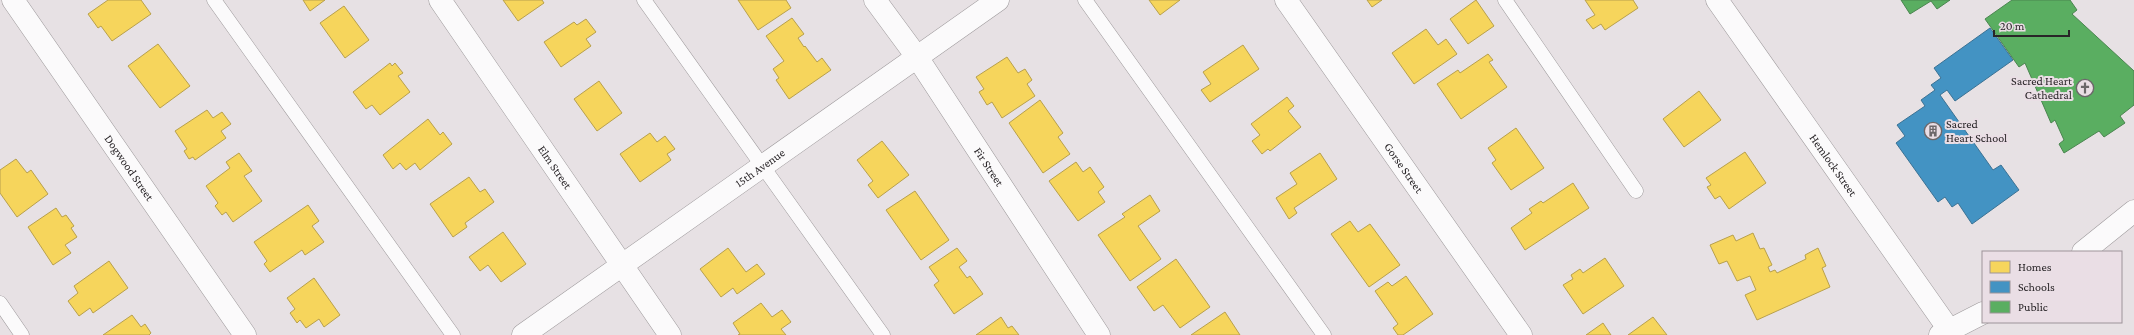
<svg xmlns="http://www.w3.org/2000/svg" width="2134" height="335" font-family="'Crimson Pro',serif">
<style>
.homes{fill:#f6d55c;stroke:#b8a04c}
.schools{fill:#4393c3;stroke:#3b7294}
.public{fill:#5aae61;stroke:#4b8550}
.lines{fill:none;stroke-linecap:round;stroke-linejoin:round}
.lane-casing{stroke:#9d999b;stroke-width:15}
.street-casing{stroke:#9d999b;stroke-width:23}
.lane{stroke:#fbfafb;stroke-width:14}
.street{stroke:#fbfafb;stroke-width:22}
.labels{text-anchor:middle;stroke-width:4;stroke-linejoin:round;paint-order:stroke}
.poi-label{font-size:12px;fill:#292528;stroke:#eadee5;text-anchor:end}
.street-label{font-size:12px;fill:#292528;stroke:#eadee5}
</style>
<rect width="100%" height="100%" fill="#e7e1e4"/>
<!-- homes -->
<g class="homes">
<polygon points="108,0 141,0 151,14 112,41 101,26 98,28 88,14"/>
<polygon points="303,0 325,0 310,11"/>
<polygon points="503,0 542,0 544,3 518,21"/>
<polygon points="738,0 786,0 791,8 758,30"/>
<polygon points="1149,0 1180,0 1160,15"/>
<polygon points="1367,0 1382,0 1372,7"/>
<polygon points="1476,0 1494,26 1468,44 1450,19"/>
<polygon points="1585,0 1633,0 1638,8 1605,30 1601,24 1593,29 1586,20 1595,15"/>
<polygon points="344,6 369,40 345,58 320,23"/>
<polygon points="792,18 804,34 798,38 804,47 805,46 817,62 822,58 831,70 789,99 776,80 779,78 773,69 784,61 766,36"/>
<polygon points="586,19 596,32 586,39 591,46 561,67 544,42 574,22 577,25"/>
<polygon points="1426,29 1438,45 1446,39 1457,54 1414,84 1392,53"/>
<polygon points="158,44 190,86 160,108 128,66"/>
<polygon points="1243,45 1259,69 1210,102 1201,90 1211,84 1203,72"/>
<polygon points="1488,54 1493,60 1489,62 1507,87 1461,119 1437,84 1458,70 1460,73"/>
<polygon points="1007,57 1018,73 1025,69 1032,80 1027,84 1035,96 1002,118 992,102 987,105 979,92 984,89 976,77"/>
<polygon points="390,63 392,66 395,63 403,73 398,76 410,92 380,115 372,105 366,109 353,92"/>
<polygon points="599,81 622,113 597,131 574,99"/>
<polygon points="1699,91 1721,120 1684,147 1663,119"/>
<polygon points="1287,97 1294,106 1288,111 1301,127 1270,151 1268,149 1262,154 1252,141 1260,135 1251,124"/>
<polygon points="1040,100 1063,133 1058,137 1070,154 1043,173 1009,123"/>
<polygon points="207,110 213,118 222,112 231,124 221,131 226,138 195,160 193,157 189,159 184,151 187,149 175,131"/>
<polygon points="428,119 440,135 443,132 452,144 420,170 415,163 406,170 400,163 393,169 383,155"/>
<polygon points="1516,128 1544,168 1511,190 1492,163 1496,160 1488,148"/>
<polygon points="650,133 657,142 665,136 675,149 667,154 671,160 640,182 620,154"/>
<polygon points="882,141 909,175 878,198 868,185 873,181 857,160"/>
<polygon points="1745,152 1766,183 1729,209 1720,196 1715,199 1707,187 1711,185 1706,178"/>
<polygon points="239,153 252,171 244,176 262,201 233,222 226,212 222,215 215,206 218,203 206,186 230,168 226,162"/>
<polygon points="1320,153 1337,179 1294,208 1297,213 1289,219 1276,198 1297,184 1290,173"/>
<polygon points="16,159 27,173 31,170 48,194 17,217 0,193 0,170"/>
<polygon points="1076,162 1083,172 1090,167 1104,187 1098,192 1105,202 1078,221 1049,181"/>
<polygon points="469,177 480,192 485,189 494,202 465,223 467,227 453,237 430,204"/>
<polygon points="1573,183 1589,208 1525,250 1511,228 1532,213 1529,209 1541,201 1543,203"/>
<polygon points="915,191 949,240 921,260 886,210"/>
<polygon points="1150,195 1160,211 1138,226 1161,259 1130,281 1098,235 1125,217 1122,214"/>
<polygon points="308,205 319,221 312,226 324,242 305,255 302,250 270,272 264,264 267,261 254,242"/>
<polygon points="56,208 62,217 66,215 74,226 71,228 77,237 65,245 71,253 53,265 28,227"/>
<polygon points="1350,221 1358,232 1370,224 1400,265 1369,287 1331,234"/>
<polygon points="503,232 526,264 501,282 488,265 480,271 469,257"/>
<polygon points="1753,233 1760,249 1764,248 1772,265 1768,267 1770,272 1775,270 1777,273 1806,259 1805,255 1818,248 1826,266 1822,268 1830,287 1757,320 1745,295 1756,290 1750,276 1737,281 1727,261 1719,264 1710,245 1733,235 1736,241"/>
<polygon points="728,248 746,272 757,264 765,274 737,294 733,288 721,297 700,269"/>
<polygon points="957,248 967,261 959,267 967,278 970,276 983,294 954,314 934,285 939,281 929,267"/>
<polygon points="1605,258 1624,286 1583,314 1563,285 1573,279 1571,275 1580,269 1583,273"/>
<polygon points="1176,259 1210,307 1180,328 1163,305 1154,311 1137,287"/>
<polygon points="109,261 128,288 93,313 90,308 79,316 68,301 78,293 74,286"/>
<polygon points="1406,276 1433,314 1403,335 1398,335 1393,328 1398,324 1375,291 1388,282 1392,286"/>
<polygon points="314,278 340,315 324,327 319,319 306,328 300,320 297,323 290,313 295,309 287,298"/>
<polygon points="761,303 772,317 782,310 791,322 781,329 786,335 738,335 740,334 733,323"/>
<polygon points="1225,312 1240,335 1191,335"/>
<polygon points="132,315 141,327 145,324 151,333 149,335 103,335"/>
<polygon points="1001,317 1008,328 1012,326 1019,335 976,335"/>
<polygon points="1653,317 1667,335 1628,335"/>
<polygon points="1603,323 1611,335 1586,335"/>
</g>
<!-- schools -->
<polygon class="schools" points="1990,28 2013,60 1955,101 1947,90 1940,95 1993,170 2001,165 2019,190 1972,224 1958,203 1952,207 1945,197 1938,202 1896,143 1905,136 1897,125 1925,106 1921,100 1935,90 1931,85 1941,78 1934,68"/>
<!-- public -->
<g class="public">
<polygon points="1901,0 1950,0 1937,9 1931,1 1910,14"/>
<polygon points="2012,0 2070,0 2077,10 2072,14 2134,71 2134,105 2120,116 2125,123 2104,137 2099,131 2064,153 2059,144 2064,140 2055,120 2051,123 2025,63 2019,67 1985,19"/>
</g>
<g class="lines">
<defs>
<g id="lane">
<polyline points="214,0 453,335"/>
<polyline points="644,0 883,335"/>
<polyline points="1085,0 1324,335"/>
<polyline points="1505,0 1636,191"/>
<polyline points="0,303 22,335"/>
</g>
<g id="street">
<path id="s1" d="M13,0L245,335"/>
<path id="s2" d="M440,0L670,335"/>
<path id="s3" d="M875,0L917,57L1099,335"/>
<path id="s4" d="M1286,0L1521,335"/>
<path id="s5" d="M1717,0L1950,331"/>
<polyline points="2083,252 2134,211"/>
<path id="s6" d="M523,335L998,0"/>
<polyline points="1940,335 1983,313"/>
</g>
</defs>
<!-- lane casing -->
<use href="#lane" class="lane-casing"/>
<!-- street casing -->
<use href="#street" class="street-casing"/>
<!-- lane -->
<use href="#lane" class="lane"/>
<!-- street -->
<use href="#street" class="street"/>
</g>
<!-- icons -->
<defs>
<symbol id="church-ring" viewBox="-11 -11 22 22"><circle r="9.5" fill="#eadee5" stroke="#6c676a" stroke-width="1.5"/><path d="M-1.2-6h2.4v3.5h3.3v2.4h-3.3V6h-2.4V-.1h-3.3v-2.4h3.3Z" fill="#6c676a"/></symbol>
<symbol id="building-ring" viewBox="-11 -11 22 22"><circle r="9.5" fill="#eadee5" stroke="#6c676a" stroke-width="1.5"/><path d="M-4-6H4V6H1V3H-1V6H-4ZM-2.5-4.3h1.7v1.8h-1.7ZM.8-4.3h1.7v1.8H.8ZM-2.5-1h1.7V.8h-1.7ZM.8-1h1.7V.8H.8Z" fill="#6c676a"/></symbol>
</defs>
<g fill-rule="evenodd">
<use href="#church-ring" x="2075" y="78" width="20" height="20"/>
<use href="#building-ring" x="1923" y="121" width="20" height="20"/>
</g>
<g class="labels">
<!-- poi labels -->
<g class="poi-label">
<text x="2072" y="85">Sacred Heart<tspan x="2072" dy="14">Cathedral</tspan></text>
<text x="1946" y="128" text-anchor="start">Sacred<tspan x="1946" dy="14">Heart School</tspan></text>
</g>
<!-- street labels -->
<g class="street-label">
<text dy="4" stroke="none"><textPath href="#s5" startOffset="202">Hemlock Street</textPath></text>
<text dy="4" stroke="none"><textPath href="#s3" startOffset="202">Fir Street</textPath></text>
<text dy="4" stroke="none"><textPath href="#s2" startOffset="203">Elm Street</textPath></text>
<text dy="4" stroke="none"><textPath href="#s6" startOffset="290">15th Avenue</textPath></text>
<text dy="4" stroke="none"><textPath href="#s1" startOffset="204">Dogwood Street</textPath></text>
<text dy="4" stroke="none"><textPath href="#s4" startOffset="205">Gorse Street</textPath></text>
</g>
</g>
<!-- legend -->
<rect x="1982" y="251" width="140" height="72" fill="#eadee5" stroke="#9d9499"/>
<rect x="1990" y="261" width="20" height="12" fill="#f6d55c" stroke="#9d9499"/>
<text x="2018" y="271" font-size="12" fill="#292528">Homes</text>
<rect x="1990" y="281" width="20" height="12" fill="#4393c3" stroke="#9d9499"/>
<text x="2018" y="291" font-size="12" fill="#292528">Schools</text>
<rect x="1990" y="301" width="20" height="12" fill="#5aae61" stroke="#9d9499"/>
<text x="2018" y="311" font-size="12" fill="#292528">Public</text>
<!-- scale -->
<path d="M1994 30v6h75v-6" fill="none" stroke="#292528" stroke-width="2"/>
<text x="2000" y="30" font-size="12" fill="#292528" stroke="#eadee5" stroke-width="3" paint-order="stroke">20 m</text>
</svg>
